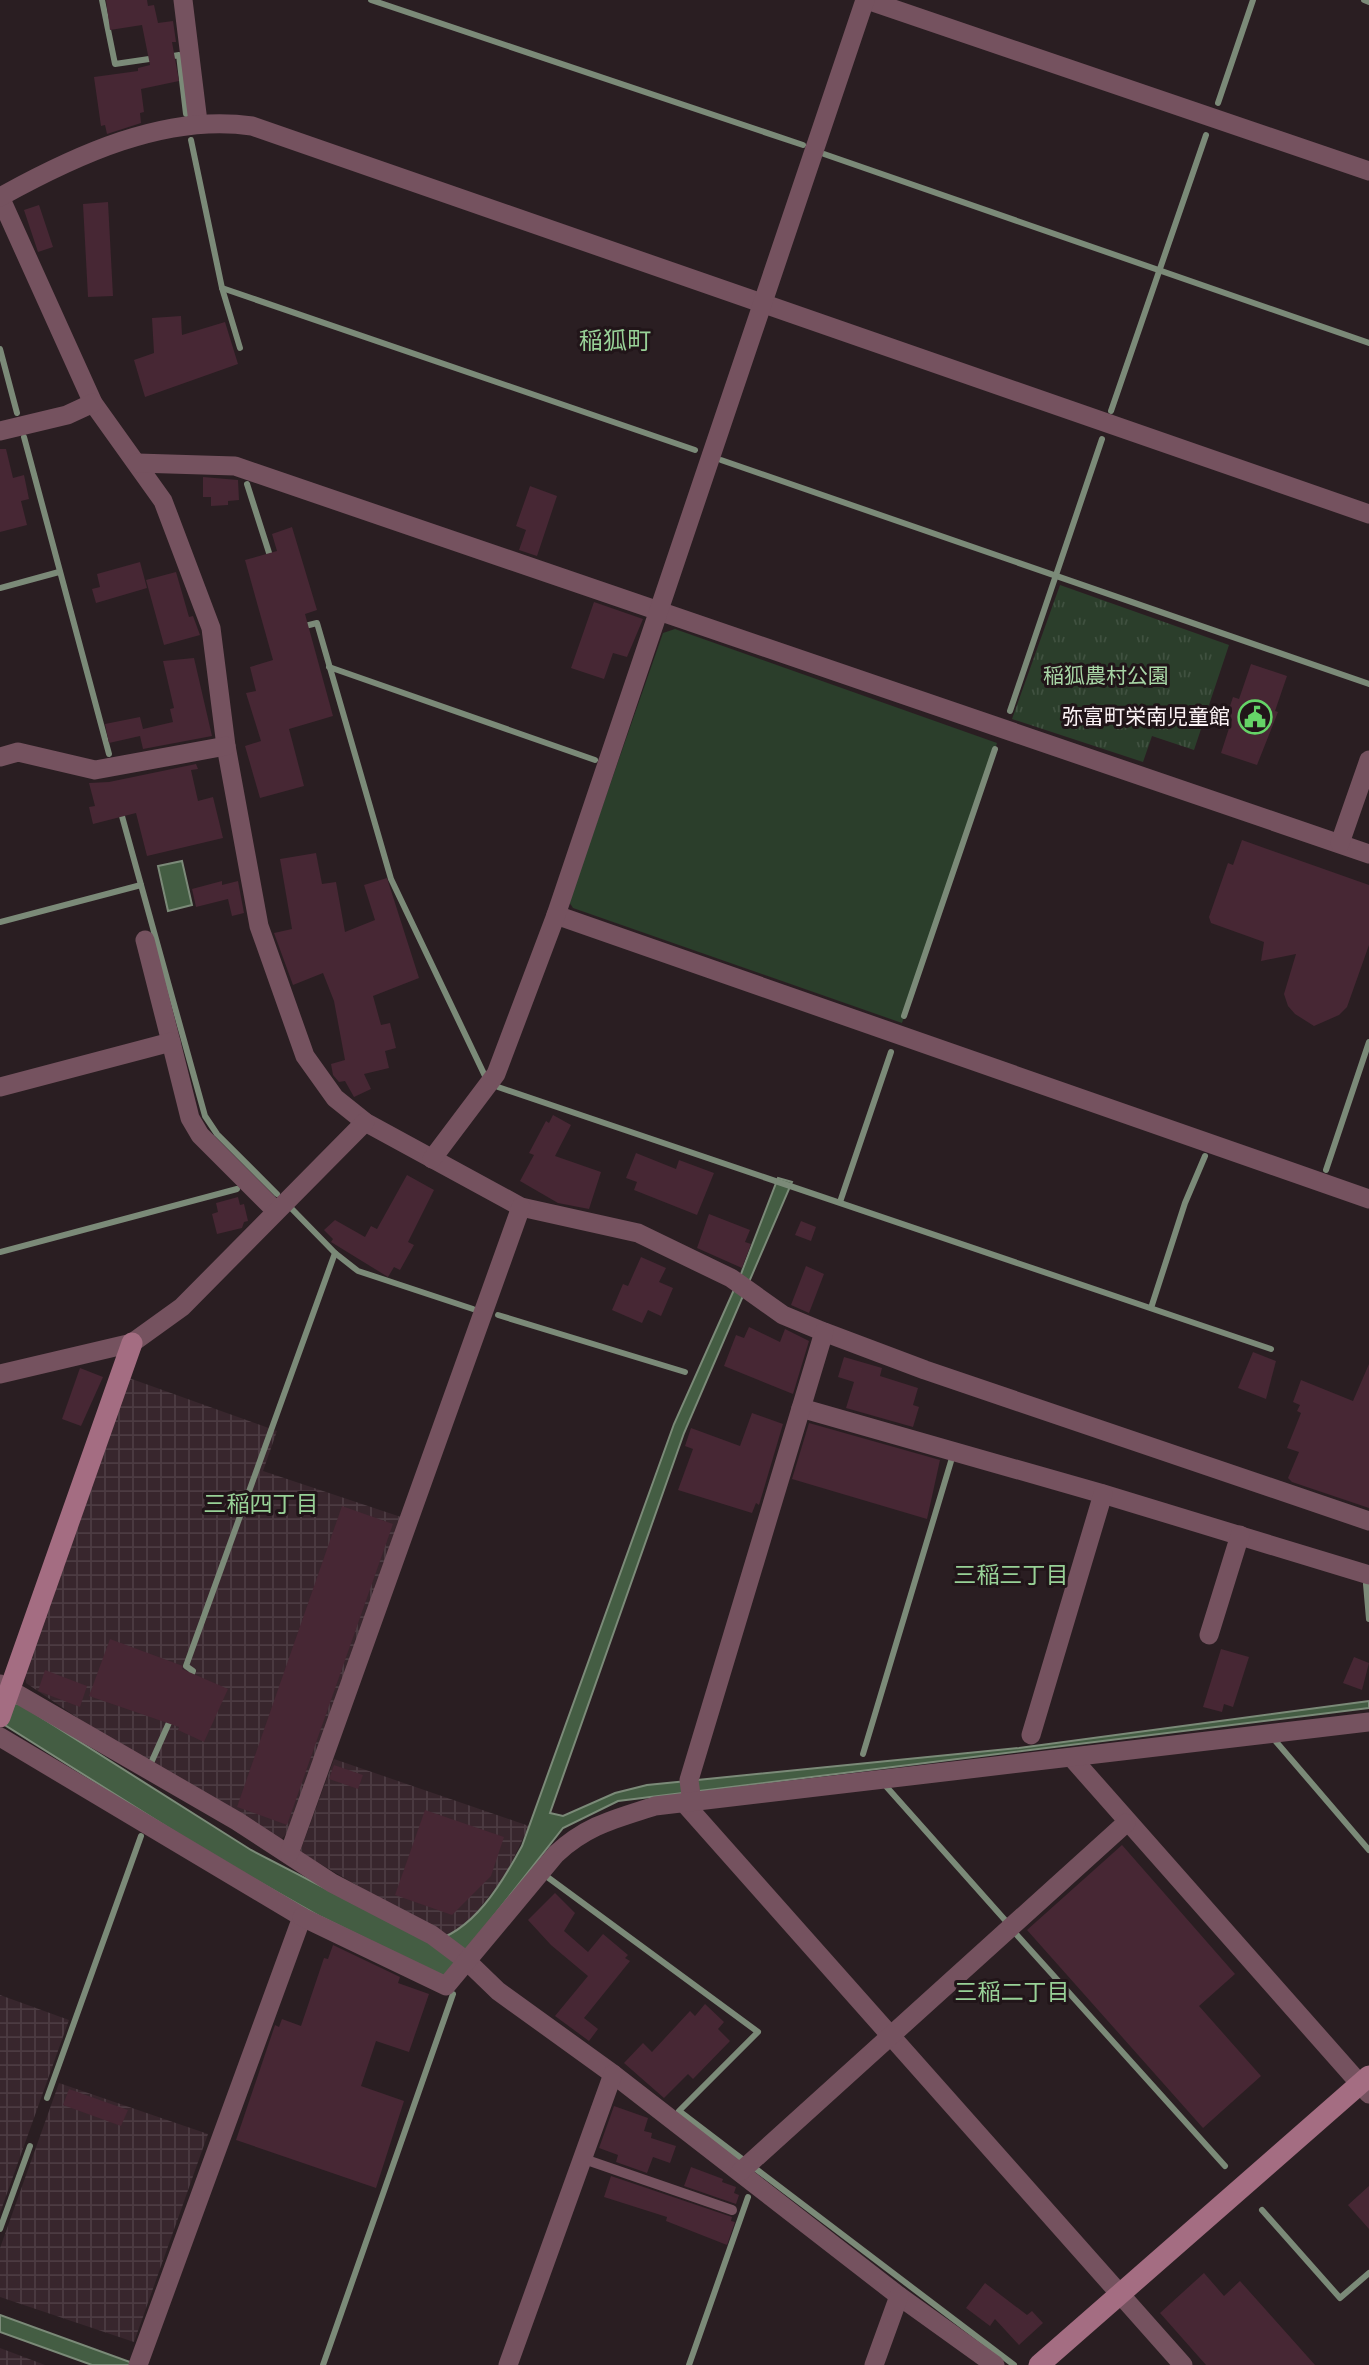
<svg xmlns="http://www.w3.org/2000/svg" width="1369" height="2365" font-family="Manrope,'Noto Sans JP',sans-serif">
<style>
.industrial{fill:url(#industrial-grid)}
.grass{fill:#2b3e2b}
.park{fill:url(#park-tufts)}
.water{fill:#445d43;stroke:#7b8a78;stroke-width:2}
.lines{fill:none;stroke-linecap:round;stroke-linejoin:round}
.stream{stroke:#7b8a78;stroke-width:6}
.building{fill:#472734}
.lane{stroke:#75525f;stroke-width:10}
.street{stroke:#75525f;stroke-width:19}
.secondary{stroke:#a46d82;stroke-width:21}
.labels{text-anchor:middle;stroke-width:6;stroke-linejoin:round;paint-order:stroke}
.park-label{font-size:21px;fill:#a7d5a5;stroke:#211519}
.poi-label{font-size:21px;fill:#fbf2f5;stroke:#211519;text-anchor:end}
.neighbourhood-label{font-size:23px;fill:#98d197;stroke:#211519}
.quarter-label{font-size:24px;fill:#98d197;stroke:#211519}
</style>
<defs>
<pattern id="industrial-grid" width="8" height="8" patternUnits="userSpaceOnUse" patternTransform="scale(1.75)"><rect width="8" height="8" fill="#38262d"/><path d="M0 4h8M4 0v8" fill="none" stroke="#4c3b42"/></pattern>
<pattern id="park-tufts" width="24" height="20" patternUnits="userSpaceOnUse" patternTransform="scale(1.75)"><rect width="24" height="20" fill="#2b3e2b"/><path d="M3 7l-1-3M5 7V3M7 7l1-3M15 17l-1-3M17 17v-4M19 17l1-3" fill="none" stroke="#405140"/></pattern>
</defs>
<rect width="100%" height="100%" fill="#2a1e22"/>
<!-- industrial -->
<g class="industrial">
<polygon points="129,1378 277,1431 263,1471 404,1518 287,1833 279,1842 146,1764 26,1683 25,1674"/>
<polygon points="334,1759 529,1826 505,1876 471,1919 447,1938 300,1852"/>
<polygon points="0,1995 69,2020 0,2213"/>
<polygon points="59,2083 208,2134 134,2342 0,2297 0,2248"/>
<polygon points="0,2348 45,2365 0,2365"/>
</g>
<!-- grass -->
<polygon class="grass" points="675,629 997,743 902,1023 573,908 569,902 663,633"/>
<!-- park -->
<polygon class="park" points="1060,585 1229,645 1194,750 1152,736 1143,762 1012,719"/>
<!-- water -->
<g class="water">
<polygon points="182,861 192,905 168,911 158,866"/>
<path d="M778,1178L792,1182L684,1433L550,1813L563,1816L615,1793L647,1785L1019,1748L1369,1701V1708L618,1801L563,1828L445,1978L321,1917L213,1856L0,1722V1701L20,1704L251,1850L429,1942C473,1933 502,1883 522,1846L674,1424L741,1274Z"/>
<polygon points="0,2315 138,2365 92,2365 0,2332"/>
</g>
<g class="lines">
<!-- stream -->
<g class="stream">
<polyline points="102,0 115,64 156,58"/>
<polyline points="371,0 803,145"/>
<polyline points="1364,0 1369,2"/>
<polyline points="167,57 179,55 186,114"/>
<polyline points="1218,103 1253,0"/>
<polyline points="191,140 222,288 240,348"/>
<polyline points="824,154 1369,343"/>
<polyline points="222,288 695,450"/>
<polyline points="0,349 17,413"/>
<polyline points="1111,411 1206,135"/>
<polyline points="24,437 109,754"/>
<polyline points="721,460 1369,684"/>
<polyline points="247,484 271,559"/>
<polyline points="0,588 59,572"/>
<polyline points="301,627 317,623 391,879 485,1076"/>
<polyline points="329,667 595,760"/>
<polyline points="1010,711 1102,439"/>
<polyline points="120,809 205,1116 217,1134 277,1194"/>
<polyline points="0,922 141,885"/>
<polyline points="904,1016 995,749"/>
<polyline points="498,1087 1271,1349"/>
<polyline points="1326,1170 1369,1042"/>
<polyline points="840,1202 891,1052"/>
<polyline points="290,1207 335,1253 358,1271 473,1309"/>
<polyline points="0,1252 237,1189"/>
<polyline points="1151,1308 1185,1203 1205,1156"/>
<polyline points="498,1315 685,1372"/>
<polyline points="1366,1584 1369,1619"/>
<polyline points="188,1681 193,1671 186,1666 335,1253"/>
<polyline points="1272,1737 1369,1850"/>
<polyline points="863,1754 952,1458"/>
<polyline points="151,1763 172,1716"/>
<polyline points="884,1784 1005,1920"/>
<polyline points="546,1876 758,2032 679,2111 742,2159"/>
<polyline points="1016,1934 1225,2166"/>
<polyline points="47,2098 141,1836"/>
<polyline points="756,2169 1014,2365"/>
<polyline points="1262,2210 1340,2298 1369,2273"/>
<polyline points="0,2229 30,2146"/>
<polyline points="323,2365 453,1994"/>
<polyline points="689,2365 748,2197"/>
</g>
</g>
<!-- building -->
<g class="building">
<polygon points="106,0 147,0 148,6 154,5 158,23 173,21 176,42 172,42 179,81 141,89 144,112 140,113 141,123 107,134 105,125 101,126 94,77 138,71 138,68 150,65 142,25 110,30"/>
<polygon points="108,202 113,296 88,297 83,204"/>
<polygon points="39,205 53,247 38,252 24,210"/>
<polygon points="181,316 182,335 225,322 238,364 145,397 134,360 154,353 152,318"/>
<polygon points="0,449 6,449 13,478 24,475 29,499 21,501 27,525 0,532"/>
<polygon points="203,477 238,480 239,500 228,501 228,505 211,506 211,497 203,497"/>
<polygon points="530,486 557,496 537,556 519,550 526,530 516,526"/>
<polygon points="292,527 317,610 305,614 333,716 289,729 304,786 260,798 245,746 261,741 246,693 256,691 250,667 273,660 245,560 277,551 272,534"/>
<polygon points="140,562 147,588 96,603 92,589 100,587 97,574"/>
<polygon points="176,572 189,617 193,616 200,635 164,645 146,580"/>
<polygon points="594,602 643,619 627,657 613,653 604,679 571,668"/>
<polygon points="194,658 212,736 143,749 140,736 109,743 105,724 140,717 143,729 173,722 170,709 174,708 163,661"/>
<polygon points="1251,664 1287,676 1275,711 1278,712 1257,765 1221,753 1232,719 1226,718 1233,697 1239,699"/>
<polygon points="196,764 198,769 191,770 198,801 213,797 223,838 147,856 136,813 93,824 89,807 95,806 89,783 109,782"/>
<polygon points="1242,840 1369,885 1369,945 1347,1007 1339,1015 1314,1026 1295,1014 1288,1006 1284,994 1296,954 1261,961 1264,942 1211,923 1209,917 1228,863 1233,865"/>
<polygon points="316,853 322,884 336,882 345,932 375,920 364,885 387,878 419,978 373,996 381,1025 390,1023 396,1048 385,1051 389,1068 364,1074 371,1089 354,1097 345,1081 339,1082 333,1075 331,1064 345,1060 334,1001 323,973 293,985 274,933 292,929 280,859"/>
<polygon points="222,881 222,885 238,881 244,913 232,916 228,899 196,907 192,889"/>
<polygon points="553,1115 571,1125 555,1156 601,1172 589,1209 558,1203 520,1181 534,1155 529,1153 546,1121 549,1123"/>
<polygon points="636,1153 676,1169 679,1160 714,1173 697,1215 634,1190 637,1182 626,1178"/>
<polygon points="407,1175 434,1190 408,1242 414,1245 400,1270 394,1267 388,1277 331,1242 333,1239 324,1230 335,1220 365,1237 371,1226 377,1229"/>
<polygon points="238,1197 240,1205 244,1204 248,1221 244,1222 242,1228 217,1234 212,1214 218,1212 216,1203"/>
<polygon points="709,1214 750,1230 745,1242 751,1244 742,1268 697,1248"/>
<polygon points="801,1221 816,1227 811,1241 795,1235"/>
<polygon points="641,1257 666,1268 659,1282 673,1288 661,1316 648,1310 642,1323 612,1310 623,1284 628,1286"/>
<polygon points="806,1266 824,1274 809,1313 791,1305"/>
<polygon points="749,1327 780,1342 785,1329 809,1341 793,1394 724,1366 736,1335 744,1338"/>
<polygon points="1253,1352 1276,1361 1266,1399 1238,1388"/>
<polygon points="844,1357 882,1368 880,1376 918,1388 913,1405 919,1407 913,1427 846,1408 854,1382 838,1377"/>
<polygon points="1369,1364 1369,1508 1292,1482 1288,1478 1299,1452 1287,1448 1301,1413 1297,1411 1300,1405 1293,1402 1301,1380 1353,1401"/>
<polygon points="80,1368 103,1377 81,1426 62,1419"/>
<polygon points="752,1413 783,1424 759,1505 756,1503 752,1513 678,1490 693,1449 685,1446 691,1428 740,1446"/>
<polygon points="809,1423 940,1460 927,1519 792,1479"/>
<polygon points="342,1506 393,1524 287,1825 237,1807"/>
<polygon points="110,1639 183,1666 182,1669 228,1689 204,1742 178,1730 179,1727 89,1696"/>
<polygon points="1221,1649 1249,1657 1233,1707 1224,1704 1222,1712 1203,1707"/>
<polygon points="1354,1657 1369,1663 1362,1690 1343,1683"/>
<polygon points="45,1670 87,1686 80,1707 38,1691"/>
<polygon points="334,1765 363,1775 358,1789 329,1779"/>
<polygon points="425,1810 504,1837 491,1876 452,1915 395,1895"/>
<polygon points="1122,1845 1235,1974 1199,2006 1261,2076 1203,2128 1027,1930"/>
<polygon points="555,1893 575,1913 564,1931 588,1952 603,1934 628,1955 625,1958 630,1961 584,2018 598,2029 589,2041 555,2016 588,1976 551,1945 528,1920"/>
<polygon points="333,1945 400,1977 398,1983 429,1994 409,2052 376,2041 361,2086 404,2101 376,2188 236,2140 275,2025 279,2027 282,2019 301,2026 324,1958 328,1959"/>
<polygon points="705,2004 724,2022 718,2029 730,2041 693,2079 688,2074 664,2098 624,2063 643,2043 652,2052 690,2011 695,2016"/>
<polygon points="69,2089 128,2110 121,2126 63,2105"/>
<polygon points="614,2106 648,2118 644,2131 652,2133 651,2138 676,2146 670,2163 653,2157 647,2173 616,2162 618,2155 599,2148"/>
<polygon points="691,2167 723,2179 722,2182 736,2187 734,2193 739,2195 736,2204 684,2186"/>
<polygon points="611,2176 732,2217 731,2221 735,2222 727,2245 666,2221 667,2217 604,2197"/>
<polygon points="1369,2186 1369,2229 1348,2205"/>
<polygon points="1204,2273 1224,2296 1240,2281 1315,2365 1206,2365 1160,2313"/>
<polygon points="985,2283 1027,2315 1032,2311 1043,2323 1019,2345 995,2319 990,2326 966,2308"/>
</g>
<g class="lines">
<!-- lane -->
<polyline class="lane" points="581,2158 732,2210"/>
<!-- street -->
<g class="street">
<polyline points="183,0 198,122"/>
<polyline points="867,0 1369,171"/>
<polyline points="0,197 93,403 163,501 211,628 226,746 259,926 305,1056 335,1098 365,1122 521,1207 638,1233 731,1278 783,1315 824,1332 925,1370 1369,1521"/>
<path d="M0,197C74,156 165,113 252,126L1369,514"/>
<polyline points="0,431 67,415 93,403"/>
<polyline points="137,463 235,466 1369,854"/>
<polyline points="0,757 18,752 95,770 226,746"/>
<polyline points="1340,843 1369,760"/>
<polyline points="556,915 1369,1199"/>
<polyline points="145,940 171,1042"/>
<polyline points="0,1087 171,1042 190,1118 200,1135 275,1210"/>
<polyline points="432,1159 496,1074 556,915 865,0"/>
<polyline points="0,1374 132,1343 182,1307 365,1122"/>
<polyline points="801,1408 1103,1494 1369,1575"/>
<polyline points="1209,1635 1240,1535"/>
<polyline points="0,1684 237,1821 332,1883 432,1935 468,1962 498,1991 613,2074 899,2296 995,2365"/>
<polyline points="1031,1735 1103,1494"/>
<polyline points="0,1737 302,1917 138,2365"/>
<polyline points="1072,1758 1369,2094"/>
<polyline points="692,1803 689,1780 824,1332"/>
<polyline points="685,1804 1183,2365"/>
<polyline points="289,1854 521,1207"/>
<path d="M302,1917L446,1986L556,1854C587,1825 615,1819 655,1806L1369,1722"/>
<polyline points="740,2172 1126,1823"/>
<polyline points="508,2365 613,2074"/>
<polyline points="874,2365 899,2296"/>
</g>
<!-- secondary -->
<g class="secondary">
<polyline points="0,1717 132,1343"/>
<polyline points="1039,2365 1369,2076"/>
</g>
</g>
<!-- icons -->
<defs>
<symbol id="civic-ring" viewBox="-11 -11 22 22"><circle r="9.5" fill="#211519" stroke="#65d467" stroke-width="1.5"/><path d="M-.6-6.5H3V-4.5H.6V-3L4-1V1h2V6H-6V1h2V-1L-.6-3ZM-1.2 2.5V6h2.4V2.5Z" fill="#65d467"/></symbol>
</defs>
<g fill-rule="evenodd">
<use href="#civic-ring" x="1236" y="698" width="38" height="38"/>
</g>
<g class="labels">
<!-- park labels -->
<g class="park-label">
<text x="1106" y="683">稲狐農村公園</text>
</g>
<!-- poi labels -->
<g class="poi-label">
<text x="1230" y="724">弥富町栄南児童館</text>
</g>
<!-- neighbourhood labels -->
<g class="neighbourhood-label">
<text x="261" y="1512">三稲四丁目</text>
<text x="1011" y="1583">三稲三丁目</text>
<text x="1012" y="2000">三稲二丁目</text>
</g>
<!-- quarter labels -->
<g class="quarter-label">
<text x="615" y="349">稲狐町</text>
</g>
</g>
</svg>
